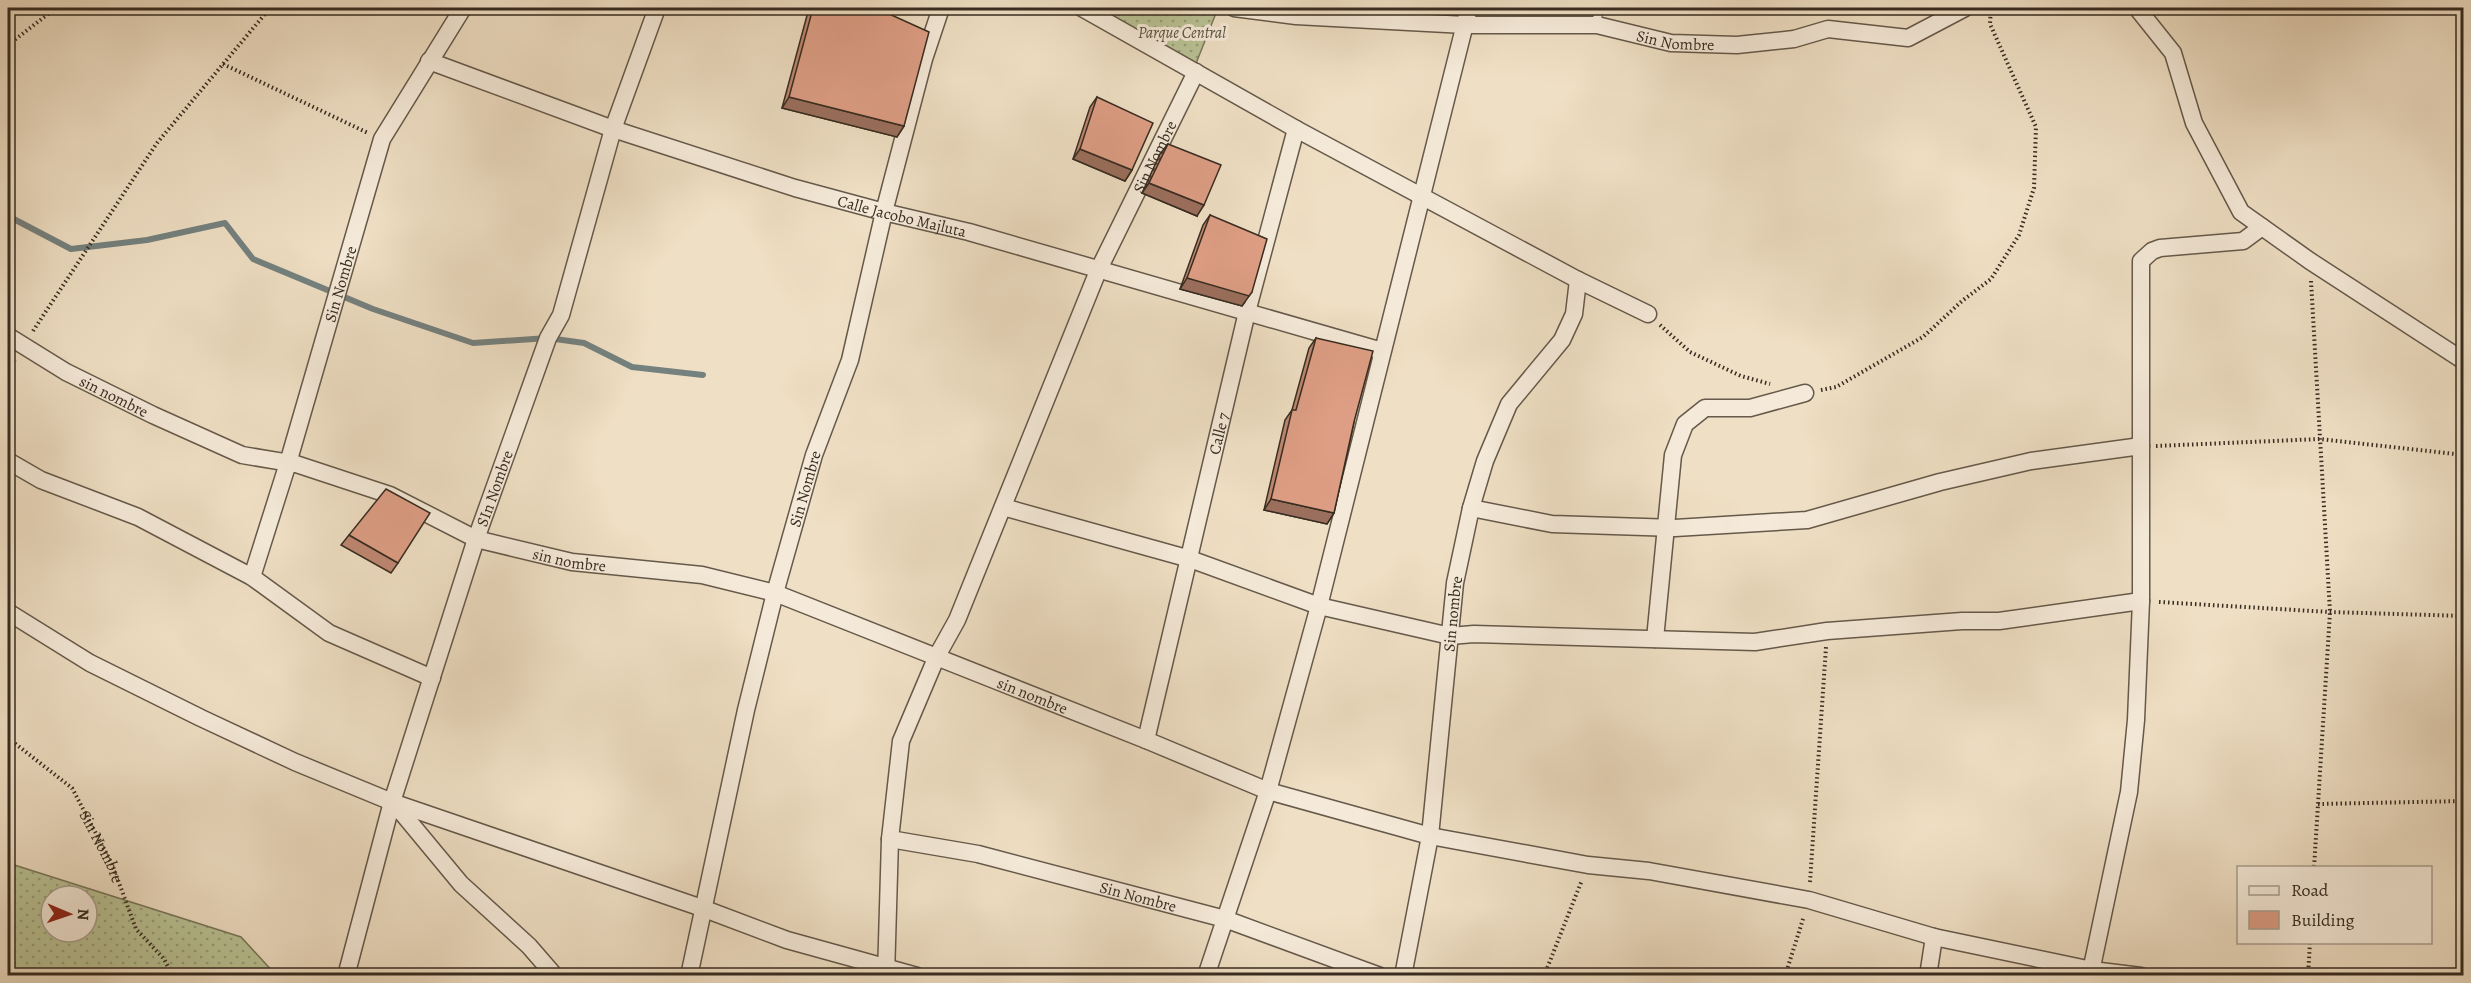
<svg xmlns="http://www.w3.org/2000/svg" width="2471" height="983" font-family="Alegreya,serif">
<style>
.grass{fill:url(#grass-dots);stroke:#78775b;stroke-width:1.5;fill-rule:evenodd}
.lines{fill:none;stroke-linecap:round;stroke-linejoin:round}
.stream{stroke:#74817f;stroke-width:6}
.service-casing{stroke:#65594a;stroke-width:10}
.minor-casing{stroke:#65594a;stroke-width:19}
.path{stroke:#372c21;stroke-width:4;stroke-dasharray:1.5 3;stroke-linecap:butt}
.service{stroke:#f5ead9;stroke-width:8}
.minor{stroke:#f5ead9;stroke-width:16}
.wall{fill:#bf8872;stroke:#372c21;stroke-width:1.5}
.shaded-wall{fill:#9b6f5d;stroke:#372c21;stroke-width:1.5}
.building{fill:#de9e85;stroke:#372c21;stroke-width:1.5}
.labels{text-anchor:middle;stroke-width:6;stroke-linejoin:round;paint-order:stroke}
.park-label{font-size:16px;font-style:italic;fill:#58523e;stroke:#f5ead9}
.street-label{font-size:16px;fill:#372c21;stroke:#f5ead9}
</style>
<defs>
<pattern id="grass-dots" width="8" height="8" patternUnits="userSpaceOnUse" patternTransform="scale(1.5)"><rect width="8" height="8" fill="#b9c295"/><path d="M2 2h.1M6 6h.1" fill="none" stroke="#979e79" stroke-width="1.8" stroke-linecap="round"/></pattern>
</defs>
<rect width="100%" height="100%" fill="#efdfc4"/>
<filter id="stains"><feTurbulence type="fractalNoise" baseFrequency=".00333" numOctaves="4"/><feColorMatrix values="0 0 0 0 .2 0 0 0 0 .09 0 0 0 0 .02 0 0 0 .5 -.17"/></filter>
<radialGradient id="worn" r=".72"><stop offset=".6" stop-color="#630" stop-opacity="0"/><stop offset="1" stop-color="#630" stop-opacity=".3"/></radialGradient>
<!-- grass -->
<g class="grass">
<polygon points="1116,8 1218,8 1195,66 1094,11"/>
<path d="M8,863L241,937L276,975H8ZM51,896H87V932H51Z"/>
</g>
<g class="lines">
<!-- stream -->
<polyline class="stream" points="8,216 71,249 147,240 225,223 253,259 373,309 473,343 548,338 584,343 632,367 703,375"/>
<defs>
<polyline id="service" points="1597,25 1598,8"/>
<g id="minor">
<polyline points="1082,8 1296,129 1578,280 1648,314"/>
<path id="s2" d="M1234,8L1296,16L1465,25H1597L1671,43L1737,45L1794,39L1828,29L1908,38L1965,8"/>
<polyline points="2137,8 2173,53 2194,123 2241,212 2310,261 2464,361"/>
<path id="s3" d="M429,61L613,129L795,188L884,212L969,232L1382,351"/>
<path id="s4" d="M8,336L66,372L153,415L242,455L296,464L390,495L476,539L572,562L702,575L775,593L1146,740L1268,791L1430,836L1588,865L1649,871L1809,900L1934,937L2092,970L2141,976"/>
<polyline points="8,461 41,480 138,517 252,577 329,633 432,678"/>
<polyline points="1003,507 1190,559 1319,606 1450,636 1474,634 1755,642 1827,631 1962,621 1999,621 2141,601"/>
<polyline points="1471,508 1552,524 1675,528 1807,520 1940,482 2031,461 2141,446"/>
<path id="s5" d="M252,577L288,463L382,139L463,8"/>
<polyline points="8,612 90,663 201,718 295,762 392,802 702,908 787,940 917,976"/>
<polyline points="1655,639 1673,455 1685,424 1705,408 1750,408 1805,393"/>
<path id="s6" d="M1146,740L1247,312L1296,129"/>
<polyline points="393,802 461,884 529,946 555,976"/>
<path id="s7" d="M890,839L978,854L1225,919L1380,976"/>
<path id="s8" d="M346,976L392,802L476,539L548,338L561,315L613,129L657,8"/>
<path id="s9" d="M689,976L746,710L775,593L814,455L850,360L884,212L924,59L941,8"/>
<path id="s10" d="M886,976L890,839L901,741L937,656L957,620L1098,271L1196,72"/>
<polyline points="1206,976 1268,791 1319,606 1469,8"/>
<path id="s11" d="M1403,976L1430,836L1455,583L1471,508L1485,461L1509,404L1562,340L1574,314L1578,280"/>
<polyline points="1928,976 1934,937"/>
<polyline points="2090,976 2129,792 2136,720 2141,601 2141,261 2152,251 2160,248 2243,241 2262,227"/>
</g>
</defs>
<!-- service casing -->
<use href="#service" class="service-casing"/>
<!-- minor casing -->
<use href="#minor" class="minor-casing"/>
<!-- path -->
<g class="path">
<polyline points="8,45 56,8"/>
<polyline points="223,64 368,133"/>
<polyline points="2311,281 2330,612 2314,868"/>
<polyline points="1660,325 1690,352 1741,376 1770,384"/>
<polyline points="33,331 157,143 270,8"/>
<polyline points="8,372 15,360"/>
<polyline points="1821,390 1836,387 1923,337 1962,301 1991,279 2019,235 2034,188 2036,127 1990,24 1991,8"/>
<polyline points="2156,446 2320,439 2464,455"/>
<polyline points="2159,602 2330,612 2464,616"/>
<path id="s1" d="M8,738L72,788L112,864L136,929L164,959L173,976"/>
<polyline points="2318,804 2464,801"/>
<polyline points="1810,882 1826,647"/>
<polyline points="1544,976 1582,880"/>
<polyline points="1785,976 1804,916"/>
<polyline points="2308,976 2310,942"/>
</g>
<!-- service -->
<use href="#service" class="service"/>
<!-- minor -->
<use href="#minor" class="minor"/>
</g>
<!-- wall -->
<g class="wall">
<polygon points="809,8 876,8 904,126 897,137 782,108"/>
<polygon points="1097,97 1132,170 1125,181 1073,159 1090,107"/>
<polygon points="1168,144 1197,216 1142,193 1160,154"/>
<polygon points="1210,215 1245,302 1242,306 1180,289 1203,225"/>
<polygon points="1316,338 1354,422 1334,513 1327,524 1264,510 1285,420 1292,410 1309,348"/>
<polygon points="349,535 398,563 391,573 341,545"/>
</g>
<!-- shaded-wall -->
<g class="shaded-wall">
<polygon points="789,97 904,126 897,137 782,108"/>
<polygon points="1080,149 1132,170 1125,181 1073,159"/>
<polygon points="1149,183 1204,205 1197,216 1142,193"/>
<polygon points="1187,278 1252,292 1242,306 1180,289"/>
<polygon points="1271,499 1334,513 1327,524 1264,510"/>
</g>
<!-- building -->
<g class="building">
<polygon points="813,8 876,8 929,32 904,126 789,97"/>
<polygon points="1097,97 1153,123 1132,170 1080,149"/>
<polygon points="1168,144 1221,165 1204,205 1149,183"/>
<polygon points="1210,215 1267,239 1252,292 1249,296 1187,278"/>
<polygon points="1316,338 1373,351 1354,422 1334,513 1271,499 1292,410 1296,410"/>
<polygon points="386,489 430,513 398,563 349,535"/>
</g>
<g class="labels">
<!-- park labels -->
<g class="park-label">
<text x="1182" y="38">Parque Central</text>
</g>
<!-- street labels -->
<g class="street-label">
<text dy="6" stroke="none"><textPath href="#s2" startOffset="444">Sin Nombre</textPath></text>
<text dy="6" stroke="none"><textPath href="#s10" startOffset="873">Sin Nombre</textPath></text>
<text dy="6" stroke="none"><textPath href="#s3" startOffset="498">Calle Jacobo Majluta</textPath></text>
<text dy="6" stroke="none"><textPath href="#s5" startOffset="306">Sin Nombre</textPath></text>
<text dy="6" stroke="none"><textPath href="#s4" startOffset="122">sin nombre</textPath></text>
<text dy="6" stroke="none"><textPath href="#s6" startOffset="315">Calle 7</textPath></text>
<text dy="6" stroke="none"><textPath href="#s8" startOffset="510">SIn Nombre</textPath></text>
<text dy="6" stroke="none"><textPath href="#s9" startOffset="501">Sin Nombre</textPath></text>
<text dy="6" stroke="none"><textPath href="#s4" startOffset="609">sin nombre</textPath></text>
<text dy="6" stroke="none"><textPath href="#s11" startOffset="366">Sin nombre</textPath></text>
<text dy="6" stroke="none"><textPath href="#s4" startOffset="1095">sin nombre</textPath></text>
<text dy="6" stroke="none"><textPath href="#s1" startOffset="147">Sin Nombre</textPath></text>
<text dy="6" stroke="none"><textPath href="#s7" startOffset="255">Sin Nombre</textPath></text>
</g>
</g>
<!-- margin -->
<rect width="2471" height="983" fill="none" stroke="#efdfc4" stroke-width="30"/>
<rect x="9" y="9" width="2453" height="965" fill="none" stroke="#372c21" stroke-width="3"/>
<rect x="15" y="15" width="2441" height="953" fill="none" stroke="#372c21" stroke-width="1.5"/>
<!-- legend -->
<rect x="2237" y="866" width="195" height="78" fill="#f5ead9" stroke="#a99e8f" stroke-width="1.5"/>
<rect x="2249" y="886" width="30" height="9" fill="#f5ead9" stroke="#a99e8f" stroke-width="1.5"/>
<text x="2291" y="896" font-size="18" fill="#372c21">Road</text>
<rect x="2249" y="911" width="30" height="18" fill="#de9e85" stroke="#a99e8f" stroke-width="1.5"/>
<text x="2291" y="926" font-size="18" fill="#372c21">Building</text>
<!-- north arrow -->
<g transform="translate(69 914) rotate(92)"><circle r="28" fill="#f5ead9" stroke="#a99e8f" stroke-width="1.5"/>
<path d="M0-4.5L10 22L0 15L-10 22Z" fill="#8f2418"/>
<text y="-9" font-size="16" font-weight="bold" text-anchor="middle" fill="#372c21">N</text>
</g>
<rect width="100%" height="100%" filter="url(#stains)"/>
<rect width="100%" height="100%" fill="url(#worn)"/>
</svg>
